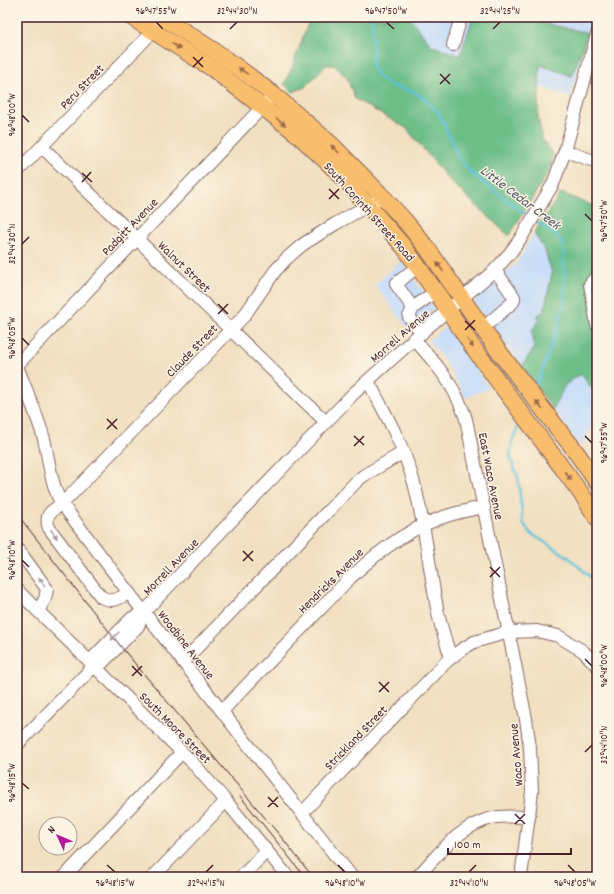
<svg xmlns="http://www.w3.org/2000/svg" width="614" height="894" font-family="Dekko,sans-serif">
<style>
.built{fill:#c7ddf9}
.forest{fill:#6dbe89;stroke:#5c6e5a}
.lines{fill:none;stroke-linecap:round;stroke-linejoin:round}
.stream{stroke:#5dc2db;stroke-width:2.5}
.minor-casing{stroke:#846360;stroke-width:14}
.major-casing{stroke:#846360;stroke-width:18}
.minor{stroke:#fff;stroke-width:12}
.major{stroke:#f9be6d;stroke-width:16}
.tram{stroke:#4a1f2b;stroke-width:1}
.oneway{fill:#996749}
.oneway2{fill:#ae9aa0}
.ticks{fill:none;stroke:#4a1f2b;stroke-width:1.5}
.labels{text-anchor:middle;stroke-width:3;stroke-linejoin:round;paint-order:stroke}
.street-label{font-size:13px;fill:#4a1f2b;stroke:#fcf5e5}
.water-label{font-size:14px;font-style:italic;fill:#515869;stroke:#fcf5e5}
.neatline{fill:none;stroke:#4a1f2b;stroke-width:1.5}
.ticks-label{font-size:10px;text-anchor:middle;fill:#4a1f2b}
</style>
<rect width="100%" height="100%" fill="#fcf5e5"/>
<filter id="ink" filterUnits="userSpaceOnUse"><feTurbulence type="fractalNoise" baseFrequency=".025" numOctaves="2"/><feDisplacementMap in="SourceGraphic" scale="8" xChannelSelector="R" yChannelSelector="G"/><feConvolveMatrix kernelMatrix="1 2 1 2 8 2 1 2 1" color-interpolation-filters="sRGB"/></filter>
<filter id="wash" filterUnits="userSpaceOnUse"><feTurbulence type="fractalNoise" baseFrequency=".012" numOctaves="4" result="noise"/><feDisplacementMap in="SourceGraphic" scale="16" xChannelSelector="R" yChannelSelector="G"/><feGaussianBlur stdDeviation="0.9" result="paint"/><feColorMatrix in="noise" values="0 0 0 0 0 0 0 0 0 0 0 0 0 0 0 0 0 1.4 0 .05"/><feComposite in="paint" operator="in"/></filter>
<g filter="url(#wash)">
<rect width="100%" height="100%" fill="#f1e0c1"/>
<!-- built -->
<g class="built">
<polygon points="357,17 592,17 570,98"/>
<polygon points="534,233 545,251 552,273 544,311 538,316 540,318 532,330 534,348 522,366 475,303 476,297 516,264"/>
<polygon points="401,261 434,308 409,330 375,285"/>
<polygon points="446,326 489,388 465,398 452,373 444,360 428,341"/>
<polygon points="581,374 597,395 597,422 592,426 582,446 580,446 553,409 565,385"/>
</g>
<!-- forest -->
<g class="forest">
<polygon points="302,17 409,17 431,45 460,56 473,17 516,17 588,33 572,76 540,65 538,117 542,139 554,156 550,169 509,236 450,181 406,128 355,99 347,78 334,65 326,65 305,87 293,92 284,84 291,70 309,21"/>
<polygon points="561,193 597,207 597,395 581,374 565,385 553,409 522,366 534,348 532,330 540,319 537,316 544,311 552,273 545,251 534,233"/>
</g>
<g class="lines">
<!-- stream -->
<g class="stream">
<polyline points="371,17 373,34 372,67 378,77 392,86 412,91 424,98 439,113 458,156 470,172 502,197 530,217"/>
<polyline points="535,388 552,345 565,301 563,245 557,236 535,221"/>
<polyline points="520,422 512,441 510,457 518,477 523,523 530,533 567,556 597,583"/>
</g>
</g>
</g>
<g filter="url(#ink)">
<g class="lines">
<defs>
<g id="minor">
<polyline points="453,45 461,17"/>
<polyline points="42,147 326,422"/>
<polyline points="565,151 597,162"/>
<polyline points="17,172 159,25"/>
<polyline points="418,266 396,284 413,308 436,291"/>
<polyline points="597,276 590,284 597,325"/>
<polyline points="413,308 409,317 422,333"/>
<polyline points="483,328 513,302 514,299 514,297 495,270"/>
<path d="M414,339C434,361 453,383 463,411C466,417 467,423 468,429L526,719L530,748L532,792L521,877"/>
<polyline points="17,365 267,102"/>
<path d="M17,366C26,390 37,414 44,439C49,460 51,486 62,504L129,593L352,877"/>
<path d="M368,381C386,414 404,447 414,483C425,524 429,567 437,608C440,625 446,642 451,658"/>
<polyline points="17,549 22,555 47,589 45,599 38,611"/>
<polyline points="17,590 38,611 82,654 192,762 226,801 288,877"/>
<path d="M129,593C117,599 114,603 101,597L49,528C44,513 52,511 62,504L244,316L275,271L286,259L302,245L335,224L374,202"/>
<polyline points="183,662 356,482 363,476 404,452"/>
<polyline points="94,666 94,657 132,618 144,612"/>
<path d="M222,711L349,579C379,550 413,525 453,514C463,511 474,509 484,507"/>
<polyline points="17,745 94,666 101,664 138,626 144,612 353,394 414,339 495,270 510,253 521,238 553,184 565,151 597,34"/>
<polyline points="302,813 447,661 461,650 474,642 509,632 537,631 558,636 583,651 597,666"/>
<polyline points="64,877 182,752"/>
<polyline points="153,877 226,801"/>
<polyline points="241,877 267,851"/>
<path d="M417,877C439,854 459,826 492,818C504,815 517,817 529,817"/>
</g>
<g id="major">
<polyline points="131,17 213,69 295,132 344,178 404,247 443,302 472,346 583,496 597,518"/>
<polyline points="162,17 219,54 249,76 274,95 332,145 383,197 405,221 427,248 497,349 561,433 571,445 597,482"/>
</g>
</defs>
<!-- minor casing -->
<use href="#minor" class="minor-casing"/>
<!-- major casing -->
<use href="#major" class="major-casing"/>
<!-- minor -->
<use href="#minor" class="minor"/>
<!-- major -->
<use href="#major" class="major"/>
<!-- tram -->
<g class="tram">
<polyline points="17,514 122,648 282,838 313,877"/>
<polyline points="240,796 277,842 305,877"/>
</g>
</g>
<!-- one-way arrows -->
<defs><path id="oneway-solid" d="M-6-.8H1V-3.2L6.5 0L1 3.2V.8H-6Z"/></defs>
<g class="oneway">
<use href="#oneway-solid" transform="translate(176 46) rotate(32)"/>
<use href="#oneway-solid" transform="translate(243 71) rotate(-145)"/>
<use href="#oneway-solid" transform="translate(281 122) rotate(37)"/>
<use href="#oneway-solid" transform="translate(335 149) rotate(-136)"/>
<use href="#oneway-solid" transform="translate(440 267) rotate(-125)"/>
<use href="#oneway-solid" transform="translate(470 343) rotate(56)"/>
<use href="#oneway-solid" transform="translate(539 405) rotate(-127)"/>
<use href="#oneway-solid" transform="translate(568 476) rotate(53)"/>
</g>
<g class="oneway2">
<use href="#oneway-solid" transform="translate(54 534) rotate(53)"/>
<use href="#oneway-solid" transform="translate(42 582) rotate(-125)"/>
<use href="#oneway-solid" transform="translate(115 636) rotate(134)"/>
</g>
</g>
<!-- ticks -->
<path class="ticks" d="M156,22L163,29M386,22L394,29M230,29L237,22M493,29L500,22M193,57L203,67M193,67L203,57M440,74L450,84M440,84L450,74M22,115L29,122M82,173L92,182M82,182L91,172M329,189L339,199M329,199L339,189M585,214L592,221M22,244L29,237M218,304L228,314M218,314L228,304M465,321L475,330M465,330L475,320M22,338L29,345M107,419L117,429M107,429L117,419M354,436L364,445M585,436L592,443M354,446L364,436M243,551L253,561M22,560L29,567M243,561L253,551M490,567L500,577M490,577L500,567M585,659L592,666M132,666L142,676M132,676L142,666M379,682L389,692M379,692L389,682M585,752L592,745M22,783L29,789M268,797L278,807M268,807L278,797M515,814L525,824M515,824L525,814M107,865L115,872M338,865L345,872M568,865L575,872M206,872L213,865M469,872L476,865"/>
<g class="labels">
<!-- street labels -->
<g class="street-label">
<text transform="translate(81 86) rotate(-46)" y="5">Peru Street</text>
<text transform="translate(370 211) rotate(48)" y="5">South Corinth Street Road</text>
<text transform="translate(129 226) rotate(-46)" y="5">Padgitt Avenue</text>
<text transform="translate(185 266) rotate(44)" y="5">Walnut Street</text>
<text transform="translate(399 335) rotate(-41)" y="5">Morrell Avenue</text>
<text transform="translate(191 350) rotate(-46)" y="5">Claude Street</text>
<text transform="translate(492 476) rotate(79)" y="5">East Waco Avenue</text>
<text transform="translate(170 566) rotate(-46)" y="5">Morrell Avenue</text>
<text transform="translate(330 580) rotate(-45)" y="5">Hendricks Avenue</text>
<text transform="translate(187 644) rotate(52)" y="5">Woodbine Avenue</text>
<text transform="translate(176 727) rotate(45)" y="5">South Moore Street</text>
<text transform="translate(355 737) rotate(-46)" y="5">Strickland Street</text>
<text transform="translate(515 755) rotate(-95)" y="5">Waco Avenue</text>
</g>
<!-- water labels -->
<g class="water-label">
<text transform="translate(521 197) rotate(37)" y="5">Little Cedar Creek</text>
</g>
</g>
<!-- margin -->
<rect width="614" height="894" fill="none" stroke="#fcf5e5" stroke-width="44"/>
<!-- north arrow -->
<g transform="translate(58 836) rotate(314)"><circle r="19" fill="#fcf5e5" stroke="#b59f9b"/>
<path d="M0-3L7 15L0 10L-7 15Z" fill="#b5179e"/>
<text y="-6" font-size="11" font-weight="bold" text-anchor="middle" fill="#4a1f2b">N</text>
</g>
<!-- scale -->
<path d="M448 848v6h123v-6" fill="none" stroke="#4a1f2b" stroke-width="2"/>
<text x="454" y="848" font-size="12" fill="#4a1f2b" stroke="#fcf5e5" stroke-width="3" paint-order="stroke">100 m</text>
<rect x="22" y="22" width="570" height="850" class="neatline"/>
<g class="ticks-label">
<text x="156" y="14">96°47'55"W</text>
<text x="237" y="14">32°44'30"N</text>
<text x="386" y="14">96°47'50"W</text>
<text x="500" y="14">32°44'25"N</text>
<text transform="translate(11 115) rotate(-90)" y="4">96°48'00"W</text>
<text transform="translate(603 221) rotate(-90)" y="4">96°47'50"W</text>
<text transform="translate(11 244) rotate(-90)" y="4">32°44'30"N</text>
<text transform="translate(11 338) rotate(-90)" y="4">96°48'05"W</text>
<text transform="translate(603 443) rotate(-90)" y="4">96°47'55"W</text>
<text transform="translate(11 560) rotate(-90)" y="4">96°48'10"W</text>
<text transform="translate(603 666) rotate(-90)" y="4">96°48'00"W</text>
<text transform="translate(603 745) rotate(-90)" y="4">32°44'10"N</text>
<text transform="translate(11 783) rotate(-90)" y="4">96°48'15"W</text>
<text x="115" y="886">96°48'15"W</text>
<text x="206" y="886">32°44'15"N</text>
<text x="345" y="886">96°48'10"W</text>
<text x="469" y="886">32°44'10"N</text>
<text x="575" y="886">96°48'05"W</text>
</g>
</svg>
